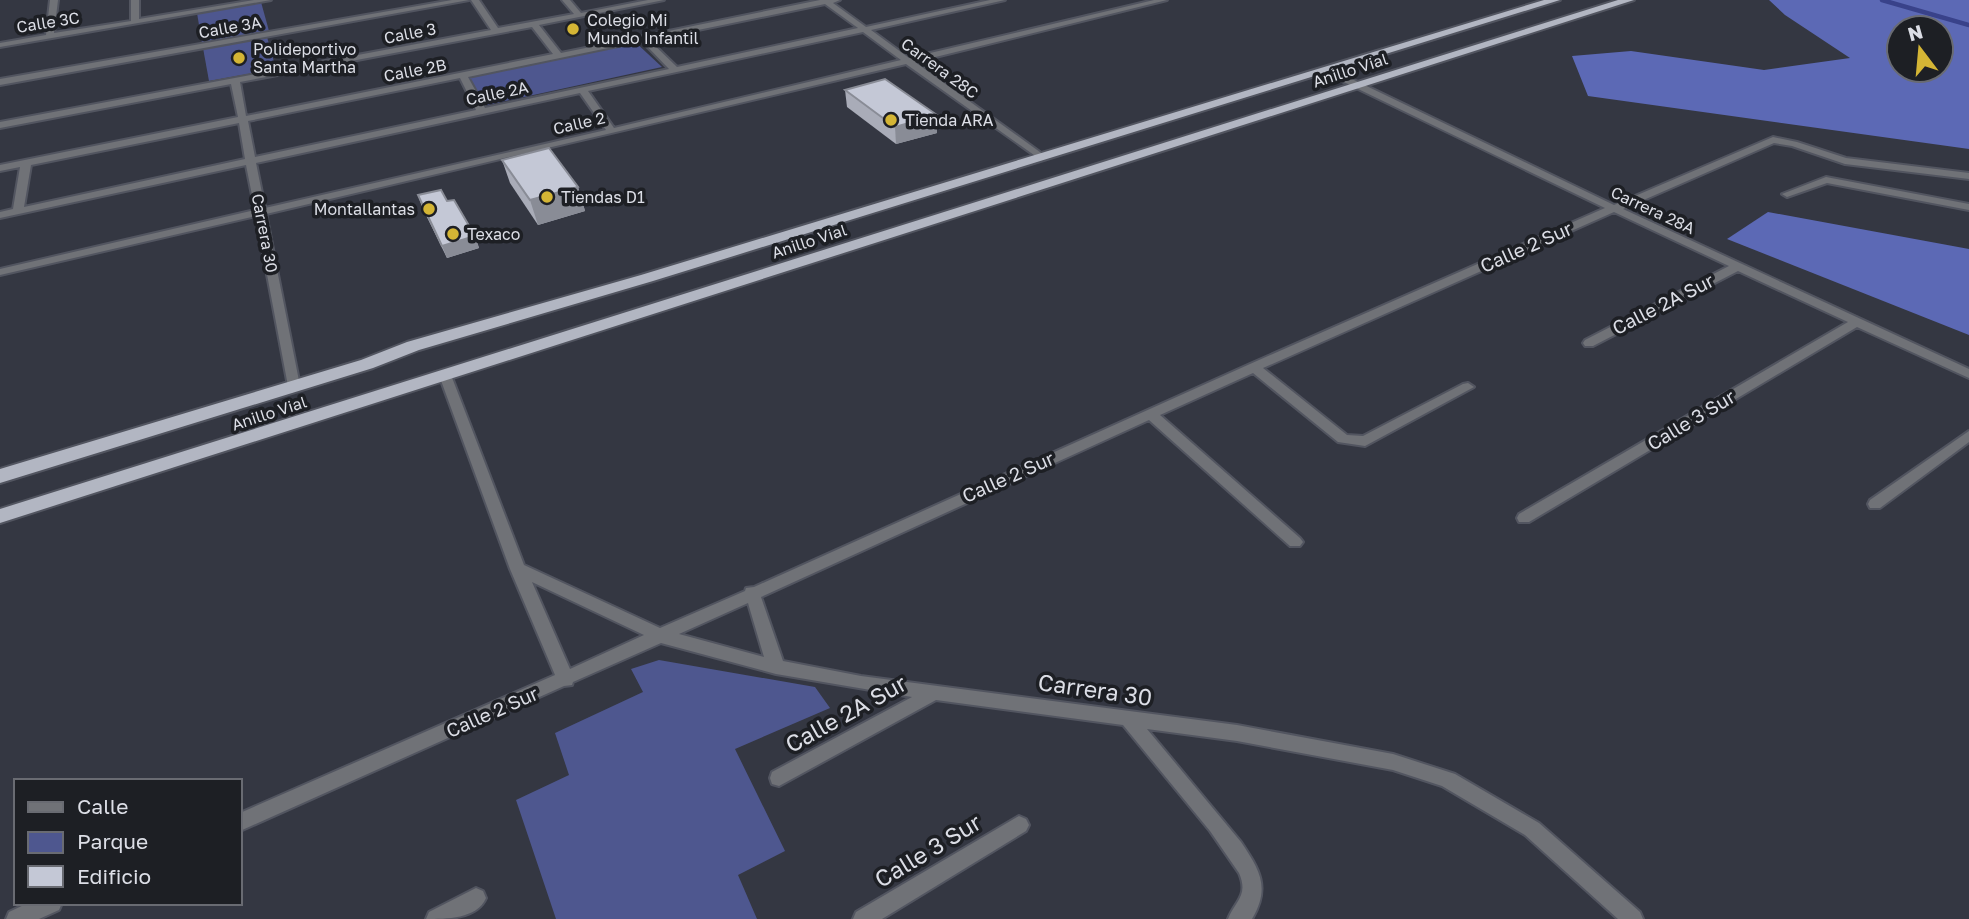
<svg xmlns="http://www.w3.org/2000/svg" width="1969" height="919" font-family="'Golos Text',sans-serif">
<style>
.green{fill:#4e578f}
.forest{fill:#5c69b5;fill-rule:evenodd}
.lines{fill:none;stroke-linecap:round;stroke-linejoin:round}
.stream{stroke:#39428a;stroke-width:4.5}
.minor-casing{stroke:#525560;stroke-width:4}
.trunk-casing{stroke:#525560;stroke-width:4}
.minor{fill:#707277;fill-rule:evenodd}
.trunk{fill:#b2b6c2;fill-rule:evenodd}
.wall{fill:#a9acb8}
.shaded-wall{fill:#898c96}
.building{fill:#c4c8d6;stroke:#898c96;stroke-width:2}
.poi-dot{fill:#d4b535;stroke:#1d1f24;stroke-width:2.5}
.labels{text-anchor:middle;stroke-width:7;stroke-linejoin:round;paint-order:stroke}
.far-poi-label{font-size:16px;fill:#dcdee6;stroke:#1d1f24;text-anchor:start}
.far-street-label{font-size:16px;fill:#dcdee6;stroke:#1d1f24}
.street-label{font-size:19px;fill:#dcdee6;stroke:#1d1f24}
.near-street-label{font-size:23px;fill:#dcdee6;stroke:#1d1f24}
</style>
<rect width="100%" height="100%" fill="#343742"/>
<!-- green -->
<g class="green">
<polygon points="261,2 269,31 202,43 197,13"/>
<polygon points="267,37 276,69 209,81 203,48"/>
<polygon points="633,40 662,67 483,106 463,74"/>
<polygon points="659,660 815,687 830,708 735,749 785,851 738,875 757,919 556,919 516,800 569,775 555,733 643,692 631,669"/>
</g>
<!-- forest -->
<g class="forest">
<path d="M1769,0H1969V149L1588,96L1572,56L1631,51L1764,70L1850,58L1785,15ZM1899,28H1941V70H1899Z"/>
<polygon points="1768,212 1969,249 1969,335 1727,239"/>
</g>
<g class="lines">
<!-- stream -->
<polyline class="stream" points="1882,0 1969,25"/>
<defs>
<g id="minor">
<polygon points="50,0 58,0 54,33 131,21 131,0 139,0 139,19 254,0 271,0 0,47 0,43 46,35"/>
<polygon points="452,0 469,0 0,85 0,79"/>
<path d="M471,0H479L498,28L574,14L562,0H570L581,13L648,0H664L539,25L561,53L820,0H840L833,3L866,27L990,0H1005L871,30L909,58L1154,0H1167L915,62L1044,155V159L1041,160L906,64L266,214L300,386L294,390L288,386L256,216L0,275V269L255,210L246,165L0,218V212L13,209L20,167L0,171V165L238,117L231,84L0,128V122L491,30ZM825,4L858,28L677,67L649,40ZM532,27L553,54L246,116L240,82ZM863,32L901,60L614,128L588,91ZM642,41L669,69L485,108L468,77ZM460,78L476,110L255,157L248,121ZM580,93L606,130L265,208L256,163ZM239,123L245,159L24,207L31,165Z"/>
<path d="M1323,68H1329L1614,205L1773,137L1797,142L1846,158L1969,173V179L1845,164L1792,146L1774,143L1623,209L1969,369V378L1857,327L1529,522H1519L1517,518L1519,514L1848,322L1738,271L1593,346H1585L1583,343L1585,340L1729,266L1614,212L1263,368L1347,435L1363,436L1463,384L1468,383L1474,387L1365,446L1338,442L1253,373L1160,415L1300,538L1303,542L1300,546H1290L1149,420L761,597L783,661L861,676L1237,725L1393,754L1455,774L1539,823L1640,912L1643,919H1618L1525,835L1442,786L1393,770L1237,741L1147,729L1241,842C1259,869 1271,887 1252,919H1228C1235,901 1249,896 1239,873L1210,831L1123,725L936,700L779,786L772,784L770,778L772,772L912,697L776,674L661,643L573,682L572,685L564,686L240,831V813L555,675L510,569L439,375L440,372H450L451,375L524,565L660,628L745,591L746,588L754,587L1250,364L1605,208L1323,72ZM532,582L644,635L570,669ZM748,603L764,657L679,634Z"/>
<polygon points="1826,177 1969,204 1969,210 1827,183 1787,197 1782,194"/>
<polygon points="1969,431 1969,442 1880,508 1870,508 1868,504 1870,500"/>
<polygon points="1019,816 1026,819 1029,825 1026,831 882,919 853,919 856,912"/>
<path d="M476,888L483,891L486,898C477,919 446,919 426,919L429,912Z"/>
<polygon points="28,903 62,903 59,910 39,919 6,919 9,912"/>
</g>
<g id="trunk">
<polygon points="1544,0 1560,0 653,281 419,350 373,368 0,483 0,469 361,360 407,342 641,275"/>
<polygon points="1618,0 1634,0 0,523 0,509"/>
</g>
</defs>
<!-- minor casing -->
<use href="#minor" class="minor-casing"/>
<!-- trunk casing -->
<use href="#trunk" class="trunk-casing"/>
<!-- minor -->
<use href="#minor" class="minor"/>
<!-- trunk -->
<use href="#trunk" class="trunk"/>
</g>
<!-- wall -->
<g class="wall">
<polygon points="845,90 937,133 896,144 847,107"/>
<polygon points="502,160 578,187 585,211 538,225 510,183"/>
<polygon points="418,195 447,201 475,236 479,248 447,258 422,207"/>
</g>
<!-- shaded-wall -->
<g class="shaded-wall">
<polygon points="937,115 937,133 896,144 895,127"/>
<polygon points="578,187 585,211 538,225 530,200"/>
<polygon points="475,236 479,248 447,258 442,246"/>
</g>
<!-- building -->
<g class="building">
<polygon points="885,79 937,115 895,127 845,90"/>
<polygon points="549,148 578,187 530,200 502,160"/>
<polygon points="441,190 447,201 454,200 475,236 442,246 418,195"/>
</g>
<!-- markers -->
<g class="poi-dot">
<circle cx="573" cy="29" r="7"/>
<circle cx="239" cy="58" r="7"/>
<circle cx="891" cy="120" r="7"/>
<circle cx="547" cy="197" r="7"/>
<circle cx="429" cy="209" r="7"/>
<circle cx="453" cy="234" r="7"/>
</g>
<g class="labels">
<!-- far-poi labels -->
<g class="far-poi-label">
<text x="587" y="26">Colegio Mi<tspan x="587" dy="18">Mundo Infantil</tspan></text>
<text x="253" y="55">Polideportivo<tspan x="253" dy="18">Santa Martha</tspan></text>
<text x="905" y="126">Tienda ARA</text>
<text x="561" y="203">Tiendas D1</text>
<text x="415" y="215" text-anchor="end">Montallantas</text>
<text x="467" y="240">Texaco</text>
</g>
<!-- far-street labels -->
<g class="far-street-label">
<text transform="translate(48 22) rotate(-9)" y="6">Calle 3C</text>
<text transform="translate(230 27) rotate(-10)" y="6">Calle 3A</text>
<text transform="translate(410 33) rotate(-11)" y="6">Calle 3</text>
<text transform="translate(940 68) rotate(36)" y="6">Carrera 28C</text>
<text transform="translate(415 70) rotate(-11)" y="6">Calle 2B</text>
<text transform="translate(1350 70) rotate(-18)" y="6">Anillo Vial</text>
<text transform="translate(497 93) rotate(-12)" y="6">Calle 2A</text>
<text transform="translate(579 123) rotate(-13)" y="6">Calle 2</text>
<text transform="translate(1653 210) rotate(25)" y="6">Carrera 28A</text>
<text transform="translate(265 233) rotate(79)" y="6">Carrera 30</text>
<text transform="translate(809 241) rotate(-18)" y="6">Anillo Vial</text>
<text transform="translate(269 413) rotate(-18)" y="6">Anillo Vial</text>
</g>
<!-- street labels -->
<g class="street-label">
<text transform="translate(1526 247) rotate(-24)" y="7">Calle 2 Sur</text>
<text transform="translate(1663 304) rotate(-27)" y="7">Calle 2A Sur</text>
<text transform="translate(1691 420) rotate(-31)" y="7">Calle 3 Sur</text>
<text transform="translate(1008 477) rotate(-24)" y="7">Calle 2 Sur</text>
<text transform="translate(492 712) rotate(-24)" y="7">Calle 2 Sur</text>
</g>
<!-- near-street labels -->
<g class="near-street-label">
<text transform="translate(1095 690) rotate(8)" y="8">Carrera 30</text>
<text transform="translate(846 714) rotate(-29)" y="8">Calle 2A Sur</text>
<text transform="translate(928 851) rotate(-31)" y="8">Calle 3 Sur</text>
</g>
</g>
<!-- legend -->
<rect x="14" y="779" width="228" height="126" fill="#1d1f24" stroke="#696b72" stroke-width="2"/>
<rect x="28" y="802" width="35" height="10" fill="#707277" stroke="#696b72" stroke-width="2"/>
<text x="77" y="814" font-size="21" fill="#dcdee6">Calle</text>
<rect x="28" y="832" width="35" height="21" fill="#4e578f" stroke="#696b72" stroke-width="2"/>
<text x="77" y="849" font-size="21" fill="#dcdee6">Parque</text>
<rect x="28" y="866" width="35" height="21" fill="#c4c8d6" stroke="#696b72" stroke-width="2"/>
<text x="77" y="884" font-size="21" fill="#dcdee6">Edificio</text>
<!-- north arrow -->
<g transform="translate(1920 49) rotate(344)"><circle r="33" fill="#1d1f24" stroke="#696b72" stroke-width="2"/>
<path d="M0-5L12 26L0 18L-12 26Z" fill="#d4b535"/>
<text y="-10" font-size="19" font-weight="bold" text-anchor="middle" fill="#dcdee6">N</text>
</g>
</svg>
